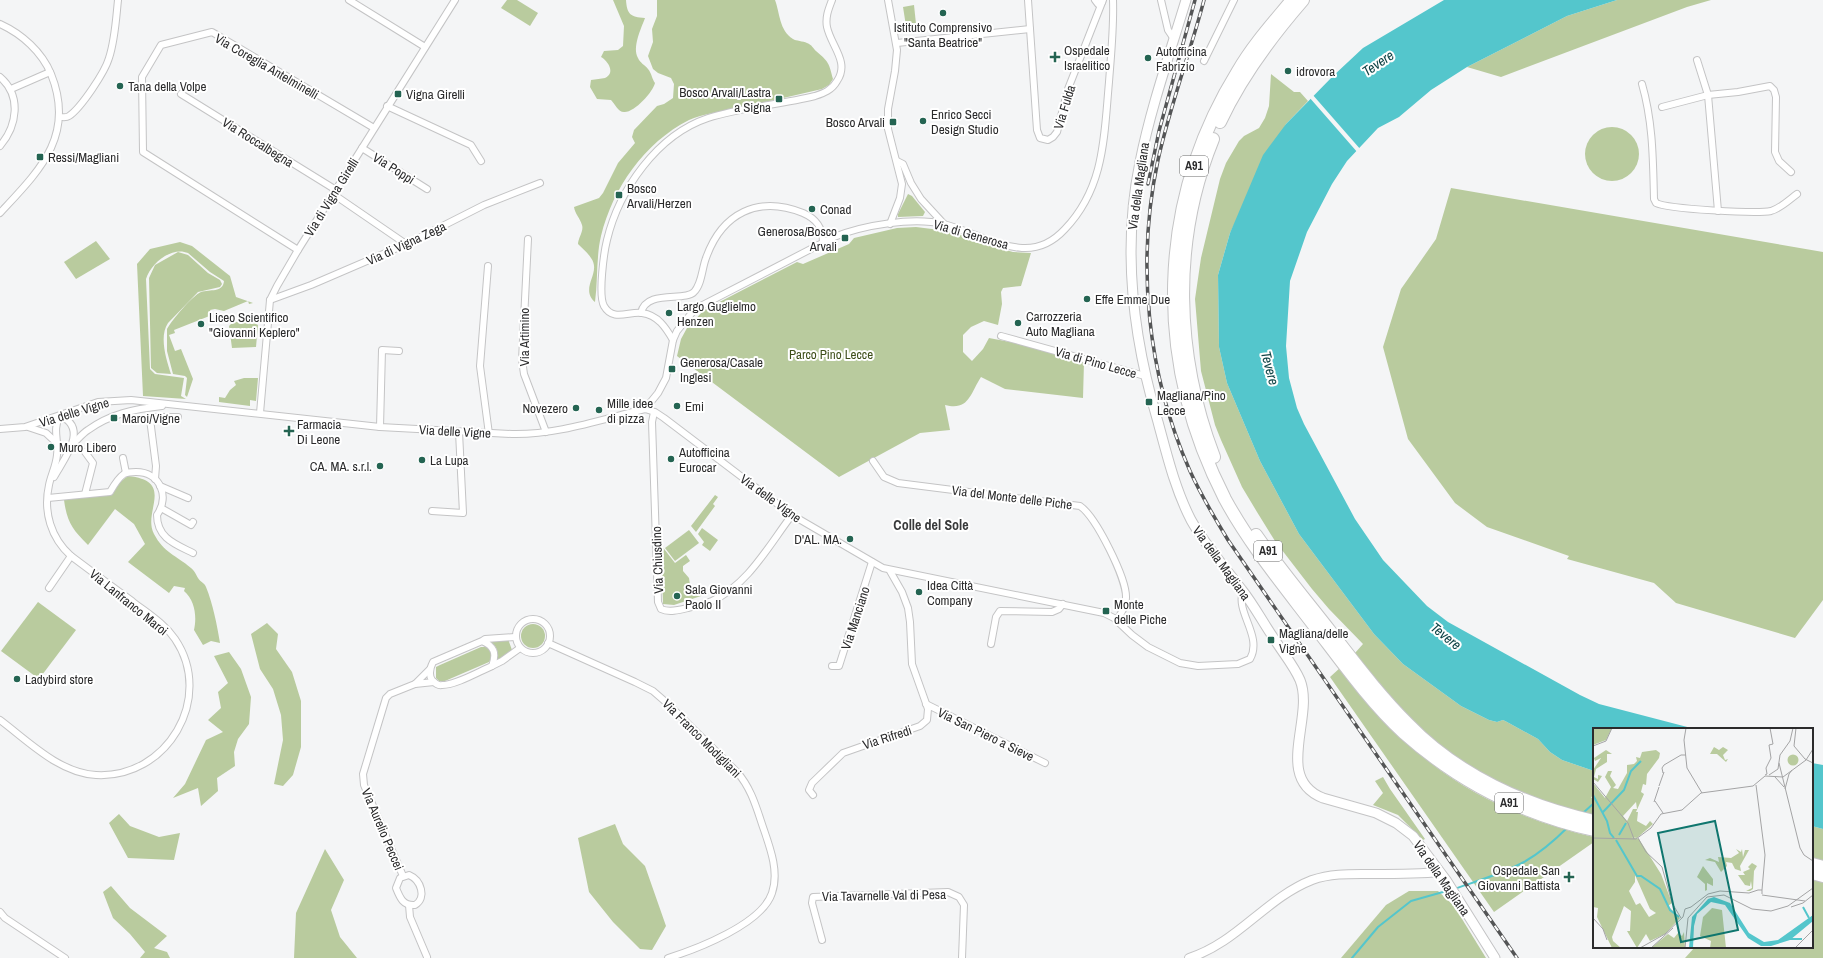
<svg xmlns="http://www.w3.org/2000/svg" width="1823" height="958" font-family="'Archivo Narrow',sans-serif">
<style>
.green{fill:#b9cb9e}
.water{fill:#54c6cc}
.pier{fill:#f4f5f6}
.lines{fill:none;stroke-linecap:round;stroke-linejoin:round}
.stream{stroke:#54c6cc;stroke-width:2}
.minor-casing{stroke:#c4c4c5;stroke-width:8}
.tertiary-casing{stroke:#c4c4c5;stroke-width:10}
.secondary-casing{stroke:#c4c4c5;stroke-width:11}
.motorway-casing{stroke:#c4c4c5;stroke-width:14}
.minor{stroke:#fff;stroke-width:6}
.tertiary{stroke:#fff;stroke-width:8}
.secondary{stroke:#fff;stroke-width:9}
.motorway{stroke:#fff;stroke-width:12}
.rail-casing{stroke:#545556;stroke-width:3.5}
.rail{stroke:#fff;stroke-width:2;stroke-dasharray:6;stroke-linecap:butt}
.poi-dot{fill:#246452;stroke:#fff;stroke-width:1.5}
.labels{text-anchor:middle;stroke-width:4;stroke-linejoin:round;paint-order:stroke}
.shield{fill:#fff;stroke:#6b6b6b;stroke-width:1}
.shield-label{font-size:12px;font-weight:bold;fill:#2b2b2c}
.poi-label{font-size:13px;fill:#2b2b2c;stroke:#fff;text-anchor:start}
.street-label{font-size:13px;fill:#2b2b2c;stroke:#fff}
.park-label{font-size:13px;fill:#3d4e19;stroke:#fff}
.water-label{font-size:14px;font-style:italic;fill:#104547;stroke:#fff}
.neighbourhood-label{font-size:14px;font-weight:bold;fill:#393a3b;stroke:#fff}
.inset-river{fill:none;stroke:#54c6cc;stroke-width:2}
.inset-road{fill:none;stroke:#a4a4a5;stroke-width:1}
.view{fill:#0f766e;fill-opacity:0.15;stroke:#0f766e;stroke-width:2}
.inset-edge{fill:none;stroke:#2b2b2c;stroke-width:2}
</style>
<rect width="100%" height="100%" fill="#f4f5f6"/>
<!-- green -->
<g class="green">
<polygon points="507,0 517,0 538,13 530,26 501,8"/>
<path d="M613,0H626C627,14 630,17 645,18C641,29 632,47 638,58C640,63 645,65 648,69C652,74 652,79 655,83C653,92 634,113 624,112C618,112 615,104 611,100L597,99L590,87L591,80C596,79 601,79 605,78C616,73 608,61 601,57L604,51L618,50L623,46L624,26Z"/>
<path d="M657,0H775C780,13 779,30 793,39C796,41 803,41 807,43C812,45 813,48 816,51C829,62 829,63 833,79L829,85L822,89C792,96 763,103 733,109C719,112 702,114 689,120C644,143 613,188 601,236C596,257 598,281 595,302C579,288 602,273 591,258C588,253 582,248 578,244C578,238 584,231 582,225C580,218 575,214 574,207L599,198L603,193L618,163L635,143L632,137L634,130L657,106L664,104L673,98L674,84L671,78L658,73L653,69L648,56L653,42L652,29L657,16Z"/>
<polygon points="1617,0 1711,0 1687,7 1501,77 1467,67 1567,16"/>
<polygon points="914,5 916,24 906,26 903,7"/>
<path d="M1271,74L1294,92H1300L1308,101L1286,124L1243,207L1230,233L1218,275L1219,347L1227,383L1260,461L1299,534L1374,634L1403,664L1461,706L1489,720L1497,722L1503,720L1507,722L1538,739L1550,752L1562,760L1594,771V796L1591,797L1594,801V816C1525,801 1457,767 1408,716C1389,697 1372,674 1355,653L1363,644L1329,609L1312,589L1275,541L1257,512L1242,487L1221,440L1215,425L1201,371L1195,299L1201,258L1220,179L1226,163L1239,141L1244,136L1259,128L1265,118L1269,106Z"/>
<circle cx="1612" cy="154" r="27"/>
<polygon points="1451,188 1823,252 1823,600 1795,638 1676,603 1654,583 1567,559 1569,556 1487,527 1455,503 1408,439 1383,347 1401,289 1436,239"/>
<polygon points="908,194 912,196 925,212 923,216 898,217 898,214"/>
<path d="M916,227L940,230L974,238L995,247L1013,252L1031,253L1021,286L1003,288L1001,292L1002,304L998,325L984,321L971,327L963,335V352L972,361L983,349L989,338L1031,346L1084,362L1083,398L1005,389L981,377C970,394 969,411 945,405L950,430L920,433L839,477L677,356L681,339L687,328L704,310L797,262L803,264L849,244L854,238L897,228Z"/>
<polygon points="96,241 110,259 76,279 64,262"/>
<path d="M180,242L192,246L230,276L236,297L253,303L249,304L248,301L224,311L215,309L210,310L212,315L174,330L175,333L169,335L175,351L181,349L193,379L187,397L185,395L187,378L185,376L173,374L167,351V329C172,320 192,296 201,292C210,289 223,293 224,281L210,272L188,253C172,246 151,263 146,279L150,369L155,374L184,378L181,396L186,399L143,396L137,264L150,249Z"/>
<path d="M178,252L188,255L208,273L220,280L222,284L220,287L198,292L168,323C159,336 166,359 171,374L157,373L151,368L149,278L155,265Z"/>
<polygon points="252,316 256,324 258,325 256,347 232,348 229,326 231,324"/>
<polygon points="244,378 258,378 256,401 250,400 250,406 219,402 219,397 225,398 230,390 236,385 234,381"/>
<path d="M128,476C176,481 142,512 154,534C164,553 176,555 191,568C195,571 196,575 198,578C200,582 205,583 206,587C213,604 217,625 220,643L211,641L203,645L194,630C197,617 195,600 184,591L185,588L174,586L169,593L128,562L145,544L134,524L115,509L88,545C72,529 67,522 64,500L113,494L116,485Z"/>
<polygon points="715,495 718,497 713,504 715,506 696,532 691,526"/>
<polygon points="702,528 718,540 710,551 702,545 704,542 698,534"/>
<polygon points="689,530 699,543 675,561 665,548"/>
<polygon points="661,545 675,563 686,555 690,561 683,566 683,571 689,578 691,591 696,594 707,591 707,594 674,605 663,604"/>
<polygon points="38,602 76,630 39,679 1,651"/>
<polygon points="267,623 278,634 276,649 292,672 301,701 301,747 293,775 283,786 274,784 283,740 281,715 273,689 260,669 251,634"/>
<circle cx="533" cy="636" r="12"/>
<path d="M508,639L512,650L497,661C499,652 497,645 488,640Z"/>
<path d="M481,647H487C492,653 493,656 489,662L445,681H439L436,678V667L440,665Z"/>
<polygon points="229,652 241,669 251,697 249,724 238,739 234,752 235,766 217,778 218,791 201,806 198,788 173,798 185,784 206,740 223,732 208,720 221,708 218,692 228,683 214,656"/>
<path d="M1341,667C1362,691 1382,717 1405,740C1456,791 1525,821 1594,837V842L1494,912L1330,677Z"/>
<polygon points="1383,777 1390,789 1425,839 1423,840 1398,815 1373,805 1383,793 1375,781"/>
<polygon points="119,814 130,826 159,837 180,833 174,860 128,858 109,823"/>
<polygon points="615,824 623,844 645,866 666,926 652,950 640,949 613,922 589,892 578,838"/>
<polygon points="1812,826 1823,829 1823,862 1812,859"/>
<polygon points="325,849 344,880 331,910 340,937 357,958 294,958 296,913"/>
<polygon points="1812,880 1823,882 1823,958 1685,958 1695,947 1812,947"/>
<polygon points="111,886 130,908 167,936 154,948 167,952 170,958 140,958 145,952 130,934 113,918 103,892"/>
<polygon points="1409,891 1438,891 1454,906 1486,958 1341,958 1386,905"/>
</g>
<!-- water -->
<g class="water">
<polygon points="1444,0 1617,0 1567,16 1467,67 1431,90 1399,117 1378,128 1347,161 1332,184 1307,232 1290,281 1286,346 1289,378 1297,408 1304,424 1355,519 1383,560 1427,606 1448,622 1580,695 1599,704 1695,729 1594,729 1594,771 1562,760 1550,752 1538,739 1507,722 1503,720 1497,722 1489,720 1461,706 1403,664 1374,634 1299,534 1260,461 1227,383 1219,347 1218,275 1230,233 1263,155 1286,124 1333,76 1363,48"/>
<polygon points="1812,763 1823,765 1823,829 1812,826"/>
</g>
<!-- pier -->
<polygon class="pier" points="1312,94 1361,150 1358,153 1309,97"/>
<g class="lines">
<!-- stream -->
<g class="stream">
<polyline points="1583,813 1594,803"/>
<path d="M1454,889C1477,881 1502,874 1524,862C1540,853 1555,840 1568,827"/>
<polyline points="1352,958 1378,927 1411,901 1450,890"/>
</g>
<defs>
<g id="minor">
<polyline points="349,0 425,47"/>
<polyline points="888,0 897,50 895,71 888,109 888,129 902,184 900,198 890,224"/>
<polyline points="1028,0 1037,130 1040,138 1048,140 1053,137 1057,132 1068,89 1103,0"/>
<polyline points="1095,0 1098,4 1102,2"/>
<polyline points="1161,0 1168,30 1174,39"/>
<path d="M0,24C22,34 42,52 51,74C76,136 39,171 0,213"/>
<polyline points="897,43 1030,29"/>
<polyline points="1697,60 1708,95 1718,211"/>
<polyline points="1204,61 1234,0"/>
<path d="M0,77C22,96 17,126 0,146"/>
<path d="M1642,84C1653,122 1653,160 1654,199L1656,203C1668,209 1757,214 1771,211C1781,208 1789,200 1797,194"/>
<polyline points="11,89 50,72"/>
<polyline points="181,94 336,190"/>
<polyline points="387,106 471,145 481,161"/>
<polyline points="1662,107 1708,95 1738,92 1770,86 1774,90 1776,97 1775,152 1779,161 1791,172"/>
<path d="M60,117C63,117 66,118 69,116C81,108 105,72 109,58C115,40 116,19 118,0"/>
<polyline points="362,148 427,189"/>
<polyline points="897,161 903,164 911,183 921,199 944,224"/>
<polyline points="333,194 403,242"/>
<polyline points="528,239 522,360 524,374 546,432"/>
<polyline points="298,250 143,152 142,77 161,45 212,32 374,128"/>
<polyline points="488,266 480,366 489,434"/>
<polyline points="270,300 311,285 411,242 484,205 540,183"/>
<path d="M641,313C646,289 685,302 694,292C702,284 702,268 706,258C722,213 758,195 803,213C817,219 823,228 823,243"/>
<polyline points="1001,336 1145,376"/>
<path d="M673,340C666,328 658,315 642,313C629,311 613,322 604,306C598,295 604,252 607,240C619,190 657,135 708,118C742,107 779,105 815,96C824,93 832,90 837,81C850,62 831,46 827,27C825,17 829,8 832,0"/>
<path d="M645,409L658,393L666,378L673,340L677,331L695,309L834,237C864,225 912,217 944,224C970,231 995,246 1022,248C1039,249 1054,241 1065,229C1105,187 1104,136 1109,82C1111,55 1114,27 1113,0"/>
<path d="M654,412L652,422L658,602L661,609C669,613 680,610 688,608C696,606 705,604 712,601C748,585 769,545 792,515"/>
<polyline points="260,413 270,300 277,286 298,250 455,0"/>
<path d="M28,427L46,433L60,446L67,448C75,444 80,435 88,430C110,414 134,409 162,406"/>
<polyline points="380,427 382,350 399,351"/>
<path d="M0,429L25,427L98,402L131,400L380,427L512,434C557,435 602,419 645,409L655,412L664,418L792,515L883,568L1104,613L1114,618L1132,635L1148,647L1180,663L1198,666L1238,664L1250,659C1263,636 1235,612 1243,591"/>
<polyline points="123,458 126,473"/>
<path d="M873,461L884,477L898,483L1080,506C1096,517 1127,579 1126,598C1126,607 1121,613 1117,620"/>
<path d="M54,477C63,460 90,428 60,416"/>
<polyline points="155,479 156,466 150,419 151,417 178,417"/>
<polyline points="160,486 188,498"/>
<polyline points="85,494 93,463 85,452"/>
<path d="M48,498L110,492C114,485 118,478 124,474C128,472 132,472 136,472C160,472 170,496 157,515C157,538 175,544 193,553"/>
<polyline points="161,508 191,525 193,522"/>
<polyline points="432,511 463,513 459,432"/>
<polyline points="49,588 71,556"/>
<circle cx="533" cy="636" r="17"/>
<path d="M482,641C494,646 497,653 492,666C478,672 456,685 442,685C439,686 434,683 432,680C428,674 430,668 433,662L482,641L485,639L515,637"/>
<path d="M548,643L635,682L653,691L668,704L737,772C752,789 757,810 764,830C771,850 779,873 772,893C762,924 697,949 668,958"/>
<polyline points="991,644 996,617 1000,611 1052,612 1059,609 1063,604"/>
<polyline points="492,666 502,661 520,648"/>
<polyline points="832,666 839,666 872,562"/>
<polyline points="430,669 415,684 434,682"/>
<polyline points="926,704 1045,763"/>
<path d="M0,720C28,741 59,773 96,775C167,779 215,698 175,639C164,623 147,613 132,601C111,586 91,571 71,556C51,538 43,512 49,485C51,475 56,466 57,455C59,441 52,429 60,416"/>
<polyline points="813,795 809,790 812,783 843,753 920,726 927,720 928,709 912,664 910,622 908,608 902,592 890,571"/>
<path d="M409,875C421,880 427,898 415,905C403,906 400,898 396,888L400,878Z"/>
<polyline points="403,876 364,785 363,774 386,698 390,694 415,684"/>
<polyline points="409,905 410,917 427,957"/>
<polyline points="0,912 5,918 65,958"/>
<polyline points="822,940 812,903 813,897 948,892 959,897 964,905 962,958"/>
</g>
<path id="tertiary" d="M1189,958C1237,943 1266,898 1312,880C1332,873 1352,874 1373,874C1395,874 1418,874 1440,872"/>
<path id="secondary" d="M1186,0C1170,53 1151,107 1140,162C1122,248 1133,338 1158,422C1167,455 1175,489 1191,520C1205,545 1224,566 1242,590C1254,605 1263,623 1275,640C1283,653 1294,666 1300,680C1315,717 1273,778 1323,798L1376,813L1396,823L1413,836L1446,880L1495,958"/>
<g id="motorway">
<path d="M1292,0C1273,23 1253,45 1238,71C1156,204 1154,361 1225,499C1250,545 1284,586 1316,628C1342,662 1372,704 1404,733C1459,782 1522,814 1594,830"/>
<path d="M1220,122C1241,77 1270,38 1303,0"/>
<path d="M1213,139C1171,242 1175,355 1214,457"/>
<path d="M1256,535C1279,568 1305,599 1330,631C1355,663 1379,695 1408,724C1457,775 1526,806 1594,821"/>
<polyline points="1812,864 1823,867"/>
<polyline points="1812,873 1823,876"/>
</g>
</defs>
<!-- minor casing -->
<use href="#minor" class="minor-casing"/>
<!-- tertiary casing -->
<use href="#tertiary" class="tertiary-casing"/>
<!-- secondary casing -->
<use href="#secondary" class="secondary-casing"/>
<!-- motorway casing -->
<use href="#motorway" class="motorway-casing"/>
<!-- minor -->
<use href="#minor" class="minor"/>
<!-- tertiary -->
<use href="#tertiary" class="tertiary"/>
<!-- secondary -->
<use href="#secondary" class="secondary"/>
<!-- motorway -->
<use href="#motorway" class="motorway"/>
<defs>
<g id="rail">
<path d="M1204,0C1190,53 1170,106 1158,160C1136,263 1147,374 1190,471C1201,495 1214,517 1228,540L1517,958"/>
<polyline points="1148,184 1159,131 1195,0"/>
</g>
</defs>
<!-- rail casing -->
<use href="#rail" class="rail-casing"/>
<!-- rail -->
<use href="#rail" class="rail"/>
</g>
<!-- markers -->
<g class="poi-dot">
<circle cx="943" cy="13" r="4"/>
<path d="M1053 51h4v4h4v4h-4v4h-4v-4h-4v-4h4z"/>
<circle cx="1148" cy="58" r="4"/>
<circle cx="1288" cy="71" r="4"/>
<circle cx="120" cy="86" r="4"/>
<rect x="394" y="90" width="8" height="8" rx="2"/>
<rect x="775" y="95" width="8" height="8" rx="2"/>
<circle cx="923" cy="121" r="4"/>
<rect x="889" y="118" width="8" height="8" rx="2"/>
<rect x="36" y="153" width="8" height="8" rx="2"/>
<rect x="615" y="191" width="8" height="8" rx="2"/>
<circle cx="812" cy="209" r="4"/>
<rect x="841" y="234" width="8" height="8" rx="2"/>
<circle cx="1087" cy="299" r="4"/>
<circle cx="669" cy="313" r="4"/>
<circle cx="1018" cy="323" r="4"/>
<circle cx="201" cy="324" r="4"/>
<rect x="668" y="365" width="8" height="8" rx="2"/>
<rect x="1145" y="398" width="8" height="8" rx="2"/>
<circle cx="677" cy="406" r="4"/>
<circle cx="576" cy="408" r="4"/>
<circle cx="599" cy="410" r="4"/>
<rect x="110" y="414" width="8" height="8" rx="2"/>
<path d="M287 425h4v4h4v4h-4v4h-4v-4h-4v-4h4z"/>
<circle cx="51" cy="447" r="4"/>
<circle cx="671" cy="459" r="4"/>
<circle cx="422" cy="460" r="4"/>
<circle cx="380" cy="466" r="4"/>
<circle cx="850" cy="539" r="4"/>
<circle cx="919" cy="592" r="4"/>
<circle cx="677" cy="596" r="4"/>
<rect x="1102" y="607" width="8" height="8" rx="2"/>
<rect x="1267" y="636" width="8" height="8" rx="2"/>
<circle cx="17" cy="679" r="4"/>
<path d="M1567 871h4v4h4v4h-4v4h-4v-4h-4v-4h4z"/>
</g>
<g class="labels">
<!-- shield labels -->
<g class="shield">
<rect x="1180" y="156" width="28" height="20" rx="3"/>
<rect x="1254" y="541" width="28" height="20" rx="3"/>
<rect x="1495" y="793" width="28" height="20" rx="3"/>
</g>
<g class="shield-label">
<text x="1194" y="170">A91</text>
<text x="1268" y="555">A91</text>
<text x="1509" y="807">A91</text>
</g>
<!-- poi labels -->
<g class="poi-label">
<text x="943" y="32" text-anchor="middle">Istituto Comprensivo<tspan x="943" dy="15">"Santa Beatrice"</tspan></text>
<text x="1064" y="55">Ospedale<tspan x="1064" dy="15">Israelitico</tspan></text>
<text x="1156" y="56">Autofficina<tspan x="1156" dy="15">Fabrizio</tspan></text>
<text x="1296" y="76">idrovora</text>
<text x="128" y="91">Tana della Volpe</text>
<text x="771" y="97" text-anchor="end">Bosco Arvali/Lastra<tspan x="771" dy="15">a Signa</tspan></text>
<text x="406" y="99">Vigna Girelli</text>
<text x="931" y="119">Enrico Secci<tspan x="931" dy="15">Design Studio</tspan></text>
<text x="885" y="127" text-anchor="end">Bosco Arvali</text>
<text x="48" y="162">Ressi/Magliani</text>
<text x="627" y="193">Bosco<tspan x="627" dy="15">Arvali/Herzen</tspan></text>
<text x="820" y="214">Conad</text>
<text x="837" y="236" text-anchor="end">Generosa/Bosco<tspan x="837" dy="15">Arvali</tspan></text>
<text x="1095" y="304">Effe Emme Due</text>
<text x="677" y="311">Largo Guglielmo<tspan x="677" dy="15">Henzen</tspan></text>
<text x="1026" y="321">Carrozzeria<tspan x="1026" dy="15">Auto Magliana</tspan></text>
<text x="209" y="322">Liceo Scientifico<tspan x="209" dy="15">"Giovanni Keplero"</tspan></text>
<text x="680" y="367">Generosa/Casale<tspan x="680" dy="15">Inglesi</tspan></text>
<text x="1157" y="400">Magliana/Pino<tspan x="1157" dy="15">Lecce</tspan></text>
<text x="607" y="408">Mille idee<tspan x="607" dy="15">di pizza</tspan></text>
<text x="685" y="411">Emi</text>
<text x="568" y="413" text-anchor="end">Novezero</text>
<text x="122" y="423">Maroi/Vigne</text>
<text x="297" y="429">Farmacia<tspan x="297" dy="15">Di Leone</tspan></text>
<text x="59" y="452">Muro Libero</text>
<text x="679" y="457">Autofficina<tspan x="679" dy="15">Eurocar</tspan></text>
<text x="430" y="465">La Lupa</text>
<text x="372" y="471" text-anchor="end">CA. MA. s.r.l.</text>
<text x="842" y="544" text-anchor="end">D'AL. MA.</text>
<text x="927" y="590">Idea Città<tspan x="927" dy="15">Company</tspan></text>
<text x="685" y="594">Sala Giovanni<tspan x="685" dy="15">Paolo II</tspan></text>
<text x="1114" y="609">Monte<tspan x="1114" dy="15">delle Piche</tspan></text>
<text x="1279" y="638">Magliana/delle<tspan x="1279" dy="15">Vigne</tspan></text>
<text x="25" y="684">Ladybird store</text>
<text x="1560" y="875" text-anchor="end">Ospedale San<tspan x="1560" dy="15">Giovanni Battista</tspan></text>
</g>
<!-- street labels -->
<g class="street-label">
<text transform="translate(267 66) rotate(30)" y="5">Via Coreglia Antelminelli</text>
<text transform="translate(1064 107) rotate(-73)" y="5">Via Fulda</text>
<text transform="translate(258 142) rotate(32)" y="5">Via Roccalbegna</text>
<text transform="translate(394 168) rotate(32)" y="5">Via Poppi</text>
<text transform="translate(1138 186) rotate(-82)" y="5">Via della Magliana</text>
<text transform="translate(331 197) rotate(-58)" y="5">Via di Vigna Girelli</text>
<text transform="translate(971 234) rotate(16)" y="5">Via di Generosa</text>
<text transform="translate(406 243) rotate(-25)" y="5">Via di Vigna Zega</text>
<text transform="translate(524 337) rotate(-90)" y="5">Via Artimino</text>
<text transform="translate(1096 362) rotate(16)" y="5">Via di Pino Lecce</text>
<text transform="translate(74 412) rotate(-17)" y="5">Via delle Vigne</text>
<text transform="translate(455 431) rotate(3)" y="5">Via delle Vigne</text>
<text transform="translate(1012 497) rotate(7)" y="5">Via del Monte delle Piche</text>
<text transform="translate(771 498) rotate(36)" y="5">Via delle Vigne</text>
<text transform="translate(657 560) rotate(-92)" y="5">Via Chiusdino</text>
<text transform="translate(1222 563) rotate(54)" y="5">Via della Magliana</text>
<text transform="translate(129 602) rotate(39)" y="5">Via Lanfranco Maroi</text>
<text transform="translate(855 618) rotate(-72)" y="5">Via Manciano</text>
<text transform="translate(986 734) rotate(26)" y="5">Via San Piero a Sieve</text>
<text transform="translate(887 737) rotate(-18)" y="5">Via Rifredi</text>
<text transform="translate(702 738) rotate(45)" y="5">Via Franco Modigliani</text>
<text transform="translate(383 829) rotate(67)" y="5">Via Aurelio Peccei</text>
<text transform="translate(1442 878) rotate(55)" y="5">Via della Magliana</text>
<text transform="translate(884 895) rotate(-1)" y="5">Via Tavarnelle Val di Pesa</text>
</g>
<!-- park labels -->
<g class="park-label">
<text x="831" y="359">Parco Pino Lecce</text>
</g>
<!-- water labels -->
<g class="water-label">
<text transform="translate(1378 63) rotate(-34)" y="5">Tevere</text>
<text transform="translate(1270 368) rotate(75)" y="5">Tevere</text>
<text transform="translate(1446 636) rotate(39)" y="5">Tevere</text>
</g>
<!-- neighbourhood labels -->
<g class="neighbourhood-label">
<text x="931" y="530">Colle del Sole</text>
</g>
</g>
<!-- overview -->
<g transform="translate(1593 728)">
<rect width="220" height="220" fill="#f4f5f6"/>
<path d="M0,0H19L13,12L0,17ZM121,19L126,22L130,19L135,22L130,27L132,32L135,31L133,34L124,26H117ZM13,22L19,26H14V34L3,41L1,49L5,51V47L9,48L5,54L0,51V42L8,30L2,33L1,30ZM63,22L67,25L66,30L54,46L53,57L50,56L48,64L51,66L43,84H45L44,93L53,98L57,93L60,96L44,110L38,109L46,111L68,146L79,175L75,178L87,190L72,206L57,213L53,206L44,220L34,203H37L38,183L31,178L19,209L20,213L28,220H19L4,189L5,180L0,179V55L12,70L18,59L12,49L15,43H19L17,48L23,57L20,60L25,61L34,45V37L41,36L44,33L43,29L47,30L49,24ZM43,74L44,81H40L34,93L30,88ZM42,147L57,181L63,185L56,189L47,175L43,177L36,163L42,154ZM194.5 32a5.5 5.5 0 1 1 11 0a5.5 5.5 0 1 1-11 0ZM143,121L148,124L149,121L150,129L152,122H156L147,138L148,143L142,141L139,135L133,134L134,138L128,144L122,134L112,132L117,130L126,134L125,129L138,130L146,125ZM159,135L164,138L161,143L160,161L157,163H153L159,160L158,153L157,158L152,157L145,147H152L150,144L157,141L155,139ZM110,138L120,151V158L114,155V162L112,163V156L104,149ZM119,180L129,182L133,220H117L118,213L107,208L110,189ZM91,204L92,220H58L75,206L81,210L85,205L89,208Z" fill="#b9cb9e" fill-rule="evenodd"/>
<path d="M121,169L137,175L156,205L171,214L185,212L220,187V193L197,212L178,218H168L155,210L132,177L118,174L104,186L101,198L100,220H96L99,189L115,171Z" fill="#54c6cc"/>
<path class="inset-river" d="M0,67L14,93L17,105L21,110M10,84L31,62L38,43L48,33M26,107L33,95M23,112L44,148H48L67,161L77,182L86,189M210,179L216,190M196,211H209"/>
<path class="inset-road" d="M93,0L91,12L94,40L109,65M203,0L201,18L212,31L220,35M0,18L13,13L19,0M186,35L207,120L211,127L220,133M70,45L69,40L71,37L88,27H93M172,47L174,46L173,40L178,30L176,17L180,16L177,0M176,47L185,41L187,27L197,13L200,0M182,49L191,59M0,54L35,95L41,111M163,57L172,127L169,162M66,58L71,44M192,61L196,46L199,42M62,73L70,85M61,74L66,59M0,110L43,111L58,100L68,86L89,82L108,65L160,58L172,48L190,49L213,32L220,21M45,110L53,124L69,139L79,175L88,190M169,167L212,173M198,179L210,175L220,167M0,190L10,201L14,212M47,220L72,206L90,189L92,181L98,179L115,166L127,163L156,165L165,162H169V166M58,220L80,200M92,220L95,190L114,169L131,167L159,181L178,183L195,178L220,160M202,220L220,202"/>
<path class="view" d="M122,93L145,202L88,214L65,105Z"/>
<rect width="220" height="220" class="inset-edge"/>
</g>
</svg>
